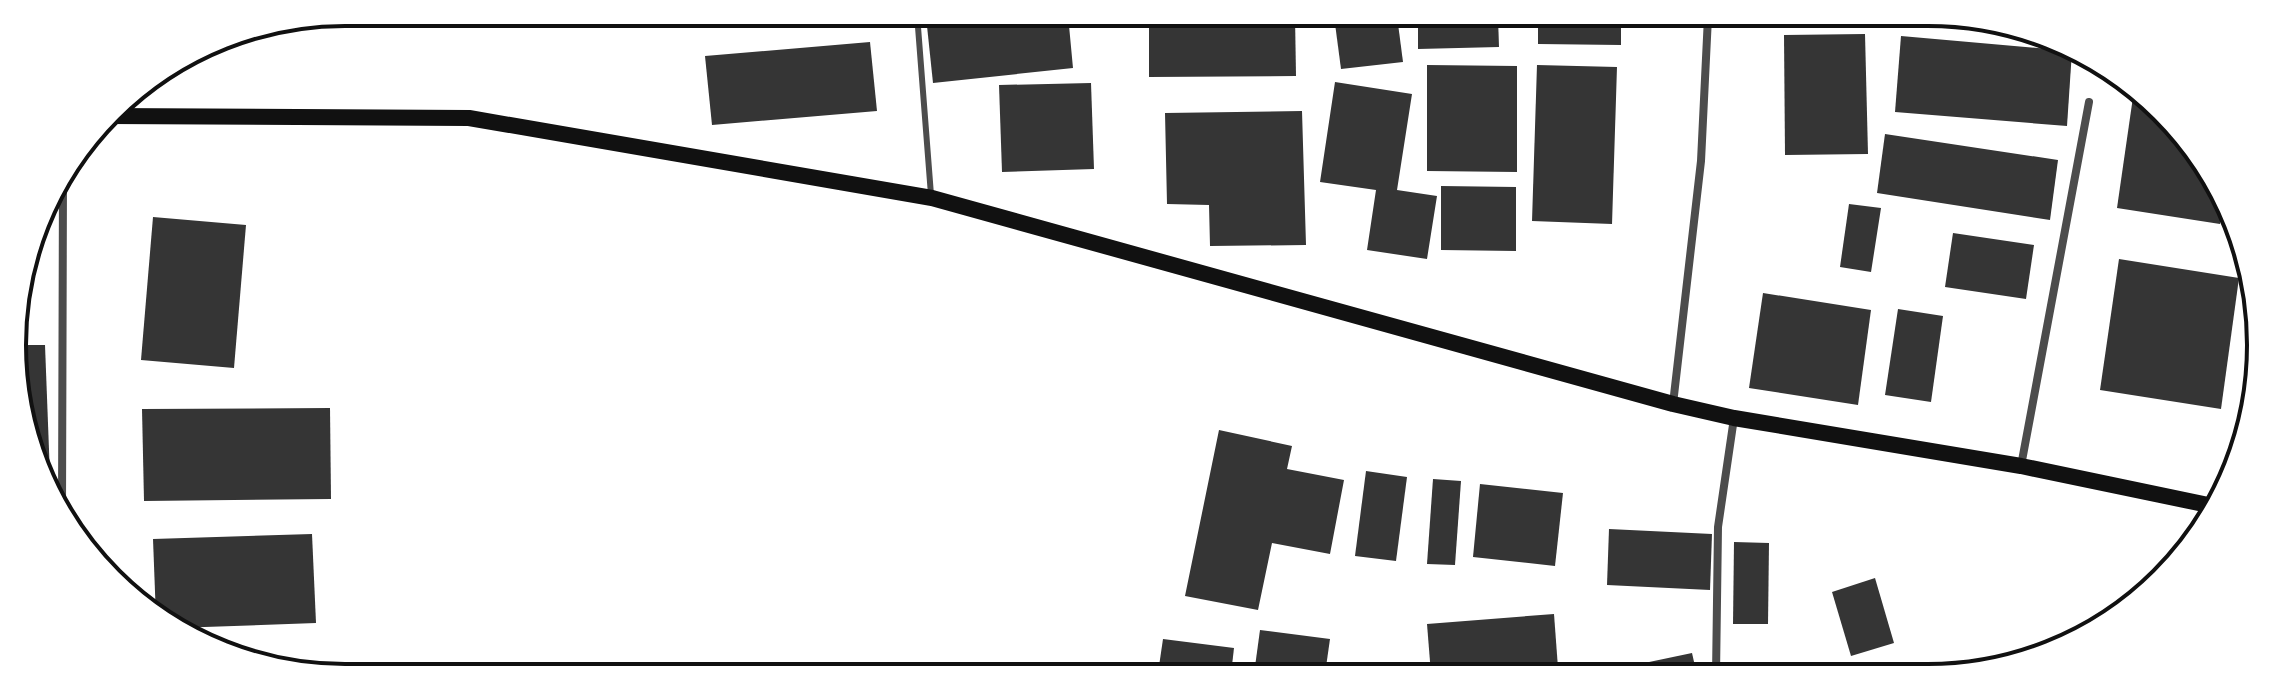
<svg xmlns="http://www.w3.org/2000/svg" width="2273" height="690" font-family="'Titillium Web',sans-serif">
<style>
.building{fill:#353535}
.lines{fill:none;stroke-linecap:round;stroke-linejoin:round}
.service{stroke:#4c4c4c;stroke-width:6}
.minor{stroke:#4c4c4c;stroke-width:8}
.secondary{stroke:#111;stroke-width:16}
.rim{fill:none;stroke:#111;stroke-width:4}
</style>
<rect width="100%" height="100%" fill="#fff"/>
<!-- building -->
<g class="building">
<polygon points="1031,15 1068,15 1073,68 933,83 927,26"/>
<polygon points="1149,15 1295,16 1296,76 1149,77"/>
<polygon points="1334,16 1397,16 1403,62 1341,69"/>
<polygon points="1418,16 1498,17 1499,47 1418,49"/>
<polygon points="1538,17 1621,17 1621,45 1538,44"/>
<polygon points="1865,34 1868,154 1785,155 1784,35"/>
<polygon points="1901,36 2072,51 2067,126 1895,112"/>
<polygon points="870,42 877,111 712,125 705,56"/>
<polygon points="1427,65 1517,66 1517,172 1427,171"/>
<polygon points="1537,65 1617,67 1612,224 1532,221"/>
<polygon points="1335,82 1412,94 1397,190 1437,196 1427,259 1367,250 1376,190 1320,182"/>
<polygon points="1091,83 1094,169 1002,172 999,85"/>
<polygon points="2133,97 2143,98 2205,160 2223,204 2220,224 2117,208"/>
<polygon points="1302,111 1306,245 1210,246 1209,205 1167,204 1165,113"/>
<polygon points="1885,134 2058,160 2050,220 1877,193"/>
<polygon points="1441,186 1516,187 1516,251 1441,250"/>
<polygon points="1849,204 1881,208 1871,272 1840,267"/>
<polygon points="153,217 246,225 234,368 141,360"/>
<polygon points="1953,233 2034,245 2026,299 1945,287"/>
<polygon points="2119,259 2239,278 2221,409 2100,390"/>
<polygon points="1763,293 1871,310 1858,405 1749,388"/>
<polygon points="1898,309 1943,316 1931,402 1885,395"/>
<polygon points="18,345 45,345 50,476 46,476 23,431"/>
<polygon points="330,408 331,499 144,501 142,409"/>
<polygon points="1219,430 1292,446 1287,469 1344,480 1330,554 1272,543 1258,610 1185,596"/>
<polygon points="1366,471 1407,477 1396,561 1355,556"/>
<polygon points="1433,479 1461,481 1455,565 1427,564"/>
<polygon points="1480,484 1563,493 1555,566 1473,557"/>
<polygon points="1609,529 1712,534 1710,590 1607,585"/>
<polygon points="312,534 316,623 175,628 156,618 153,539"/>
<polygon points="1734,542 1769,543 1768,624 1733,624"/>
<polygon points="1875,578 1894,643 1851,656 1832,592"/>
<polygon points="1554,614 1558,668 1431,674 1427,624"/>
<polygon points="1260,630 1330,639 1325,674 1254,674"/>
<polygon points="1163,639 1234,648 1231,674 1158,673"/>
<polygon points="1692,653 1697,675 1612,674 1611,670"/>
</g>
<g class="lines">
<!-- service -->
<polyline class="service" points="917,14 931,195"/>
<!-- minor -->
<g class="minor">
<polyline points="1673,404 1701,161 1708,17"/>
<polyline points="2249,425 2251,272"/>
<polyline points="2021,466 2089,102"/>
<polyline points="62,510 63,176"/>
<polyline points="268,667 326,672"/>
<polyline points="1716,675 1718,527 1734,418"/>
</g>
<!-- secondary -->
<polyline class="secondary" points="109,116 469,118 932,198 1673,404 1734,418 2021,466 2218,507"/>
</g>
<!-- crop -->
<path d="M0 0H2273V690H0ZM345 26H1928A319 319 0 0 1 2247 345V345A319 319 0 0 1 1928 664H345A319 319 0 0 1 26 345V345A319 319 0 0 1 345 26Z" fill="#fff" fill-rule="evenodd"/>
<path class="rim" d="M345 26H1928A319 319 0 0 1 2247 345V345A319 319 0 0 1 1928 664H345A319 319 0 0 1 26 345V345A319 319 0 0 1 345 26Z"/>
</svg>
